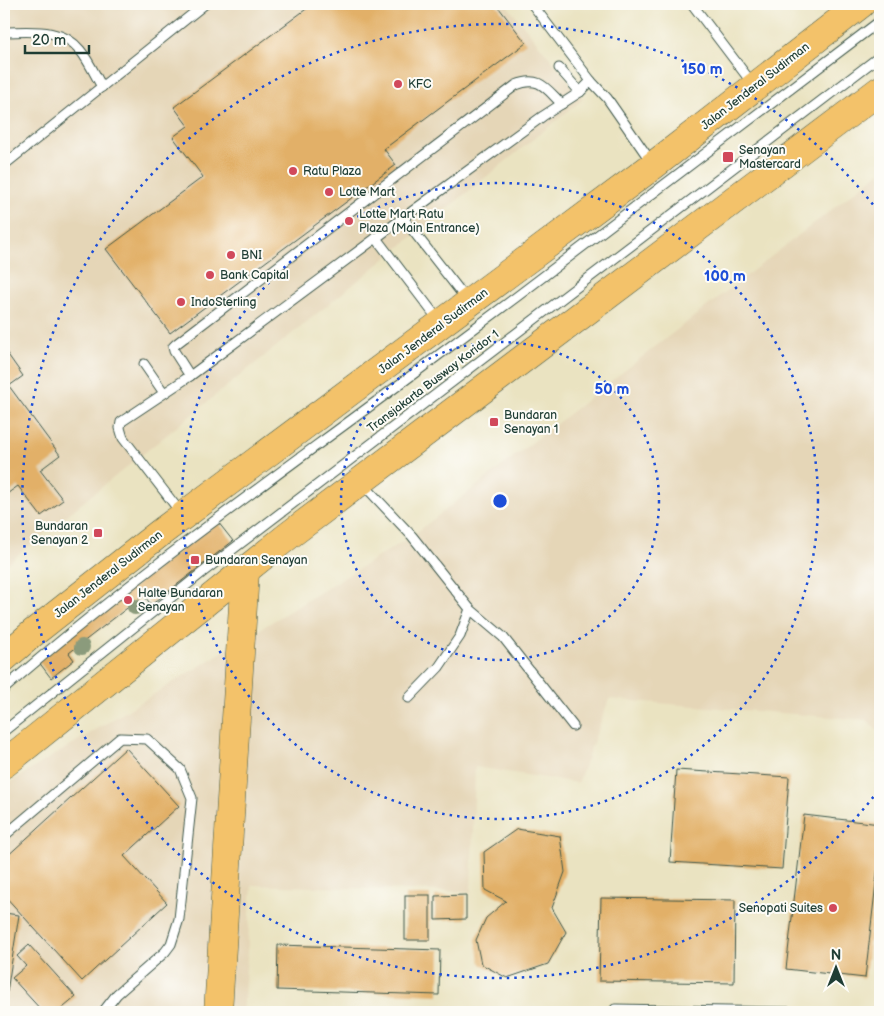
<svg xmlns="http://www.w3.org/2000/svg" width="884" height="1016" font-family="'Balsamiq Sans',sans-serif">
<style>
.built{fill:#e5d6b7}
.building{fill:#e2b068}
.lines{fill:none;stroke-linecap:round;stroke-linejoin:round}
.service-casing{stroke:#3d5649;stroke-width:11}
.primary-casing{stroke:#3d5649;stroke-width:29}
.service{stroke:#fff;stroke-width:9}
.primary{stroke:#f3c26a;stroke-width:28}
.tree{fill:#8b9b7c}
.ring{fill:none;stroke:#1d4ed8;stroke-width:2.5;stroke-dasharray:2.5 5}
.poi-dot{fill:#d1495b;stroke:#fdfcf7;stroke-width:2}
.labels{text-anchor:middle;stroke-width:4;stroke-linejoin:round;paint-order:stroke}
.poi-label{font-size:12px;fill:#1f3d34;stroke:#fdfcf7;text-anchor:start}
.street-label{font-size:12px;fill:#1f3d34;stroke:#fdfcf7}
.centre{fill:#1d4ed8;stroke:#fdfcf7;stroke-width:2.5}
.ring-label{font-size:15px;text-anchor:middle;font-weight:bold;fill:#1d4ed8;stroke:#fdfcf7;stroke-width:4;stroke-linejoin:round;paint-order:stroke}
</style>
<rect width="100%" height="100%" fill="#fdfcf7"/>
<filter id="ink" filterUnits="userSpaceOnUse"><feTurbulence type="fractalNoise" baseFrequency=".02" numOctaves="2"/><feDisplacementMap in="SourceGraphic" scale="10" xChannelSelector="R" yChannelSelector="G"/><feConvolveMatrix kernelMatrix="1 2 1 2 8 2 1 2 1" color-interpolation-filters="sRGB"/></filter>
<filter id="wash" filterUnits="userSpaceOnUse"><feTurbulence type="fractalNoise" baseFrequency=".0096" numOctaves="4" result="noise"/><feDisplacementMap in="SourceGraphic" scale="20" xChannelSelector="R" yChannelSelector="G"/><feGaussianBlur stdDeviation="1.12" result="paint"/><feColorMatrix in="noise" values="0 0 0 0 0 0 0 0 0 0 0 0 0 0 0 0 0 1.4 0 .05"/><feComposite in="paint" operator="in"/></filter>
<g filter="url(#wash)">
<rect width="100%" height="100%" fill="#eae3c1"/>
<!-- built -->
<g class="built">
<polygon points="4,4 506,4 583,99 4,566"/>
<polygon points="880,172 880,734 867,720 609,699 578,783 475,767 471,892 252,885 243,1012 4,1012 4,786 412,536"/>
</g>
<g id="blocks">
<!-- building -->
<g class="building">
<polygon points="313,4 496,4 526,43 384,149 396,165 170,333 106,249 203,177 173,137 188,126 174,107"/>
<polygon points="4,349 23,376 9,386 60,455 40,470 63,500 41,516 18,486 4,496"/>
<polygon points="218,522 233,541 151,605 144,595 69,653 74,660 51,678 38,661"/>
<polygon points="126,748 179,806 124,856 167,903 82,981 4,895 4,859"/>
<polygon points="676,770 789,777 782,869 670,862"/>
<polygon points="804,815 880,824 880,848 865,978 786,969"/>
<polygon points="517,829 560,836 565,872 552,908 566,932 548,964 507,978 481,964 476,940 486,918 506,901 485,890 484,852"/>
<rect x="405" y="895" width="25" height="45"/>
<polygon points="466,895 466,919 435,920 435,896"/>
<polygon points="601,898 735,900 734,983 599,981"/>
<polygon points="4,913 19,915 7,992 4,992"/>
<polygon points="29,945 76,997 58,1012 43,1012 12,978 26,966 17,956"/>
<polygon points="278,945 440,950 439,995 277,990"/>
</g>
</g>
</g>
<g filter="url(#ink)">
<use href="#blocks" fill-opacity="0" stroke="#3d5649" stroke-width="1"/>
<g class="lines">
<defs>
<g id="service">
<polyline points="532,4 591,81 607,98 652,163"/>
<polyline points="692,4 752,83"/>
<path d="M4,32C30,32 62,27 80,50C89,61 95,75 102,87"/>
<polyline points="559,68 580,92"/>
<polyline points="4,165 205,4"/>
<polyline points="403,218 467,300"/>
<polyline points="376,238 440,322"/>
<polyline points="144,364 164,393"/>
<path d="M190,376L174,351L173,347L176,344L516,85C540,75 546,89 562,104"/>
<polyline points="362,483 412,536 470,609 503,637 573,726"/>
<polyline points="181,513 123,438 120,428 121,422 190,376 403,218 543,116 580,92 591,81"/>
<path d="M4,689C133,576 274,478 412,375C569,258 725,139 880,21"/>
<polyline points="409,698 439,667 460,636 470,609"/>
<polyline points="4,731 203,572 880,56"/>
<polyline points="4,836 120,738 147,739 180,769 192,798 179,919 171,944 165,952 117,994 103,1012"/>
<polyline points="615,1012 615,1009 789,1012"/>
</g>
<g id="primary">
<polyline points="4,658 33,633 160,533 654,165 861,4"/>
<polyline points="4,764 288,536 880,90"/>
<polyline points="218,1012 245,572"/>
</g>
</defs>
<!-- service casing -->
<use href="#service" class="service-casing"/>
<!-- primary casing -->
<use href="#primary" class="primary-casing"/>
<!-- service -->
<use href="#service" class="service"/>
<!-- primary -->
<use href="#primary" class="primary"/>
</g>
<!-- trees -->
<g class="tree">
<circle cx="135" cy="607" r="8"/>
<circle cx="82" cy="647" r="8"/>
</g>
</g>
<!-- distance rings -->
<g class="ring">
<circle cx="500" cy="501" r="159"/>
<circle cx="500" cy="501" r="318"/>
<path d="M878 791A477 477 0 1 1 878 211"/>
</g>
<!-- markers -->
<g class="poi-dot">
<circle cx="398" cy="84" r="5"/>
<rect x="722" y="151" width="12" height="12" rx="2.5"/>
<circle cx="293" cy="171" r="5"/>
<circle cx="329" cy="192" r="5"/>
<circle cx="349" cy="221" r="5"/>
<circle cx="231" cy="255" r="5"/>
<circle cx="210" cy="275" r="5"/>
<circle cx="181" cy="302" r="5"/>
<rect x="489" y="417" width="10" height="10" rx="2.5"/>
<rect x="93" y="528" width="10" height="10" rx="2.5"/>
<rect x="190" y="555" width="10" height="10" rx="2.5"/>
<circle cx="128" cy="600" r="5"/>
<circle cx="833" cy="908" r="5"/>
</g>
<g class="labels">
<!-- poi labels -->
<g class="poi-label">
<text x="408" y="88">KFC</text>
<text x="739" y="154">Senayan<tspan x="739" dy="14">Mastercard</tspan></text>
<text x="303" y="175">Ratu Plaza</text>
<text x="339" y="196">Lotte Mart</text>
<text x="359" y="218">Lotte Mart Ratu<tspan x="359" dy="14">Plaza (Main Entrance)</tspan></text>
<text x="241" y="259">BNI</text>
<text x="220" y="279">Bank Capital</text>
<text x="191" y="306">IndoSterling</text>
<text x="504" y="419">Bundaran<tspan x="504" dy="14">Senayan 1</tspan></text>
<text x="88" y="530" text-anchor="end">Bundaran<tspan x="88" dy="14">Senayan 2</tspan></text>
<text x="205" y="564">Bundaran Senayan</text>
<text x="138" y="597">Halte Bundaran<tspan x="138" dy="14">Senayan</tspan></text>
<text x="823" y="912" text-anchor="end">Senopati Suites</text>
</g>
<!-- street labels -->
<g class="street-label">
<text transform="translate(755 86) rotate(-38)" y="4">Jalan Jenderal Sudirman</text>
<text transform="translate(433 331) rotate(-37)" y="4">Jalan Jenderal Sudirman</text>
<text transform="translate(433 381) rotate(-37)" y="4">Transjakarta Busway Koridor 1</text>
<text transform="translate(108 574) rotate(-38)" y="4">Jalan Jenderal Sudirman</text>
</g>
</g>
<circle cx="500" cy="501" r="8" class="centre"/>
<g class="ring-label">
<text x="702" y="74">150 m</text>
<text x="725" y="281">100 m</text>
<text x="612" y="394">50 m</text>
</g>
<!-- margin -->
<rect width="884" height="1016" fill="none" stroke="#fdfcf7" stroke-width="20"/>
<!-- north arrow -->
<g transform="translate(836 968)" stroke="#fdfcf7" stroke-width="4" paint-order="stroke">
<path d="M0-4L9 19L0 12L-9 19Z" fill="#1f3d34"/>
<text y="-8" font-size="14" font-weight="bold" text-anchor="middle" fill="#1f3d34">N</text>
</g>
<!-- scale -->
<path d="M25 45v8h64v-8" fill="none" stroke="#1f3d34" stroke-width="2.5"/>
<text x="32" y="45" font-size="15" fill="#1f3d34" stroke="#fdfcf7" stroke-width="4" paint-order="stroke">20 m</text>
</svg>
